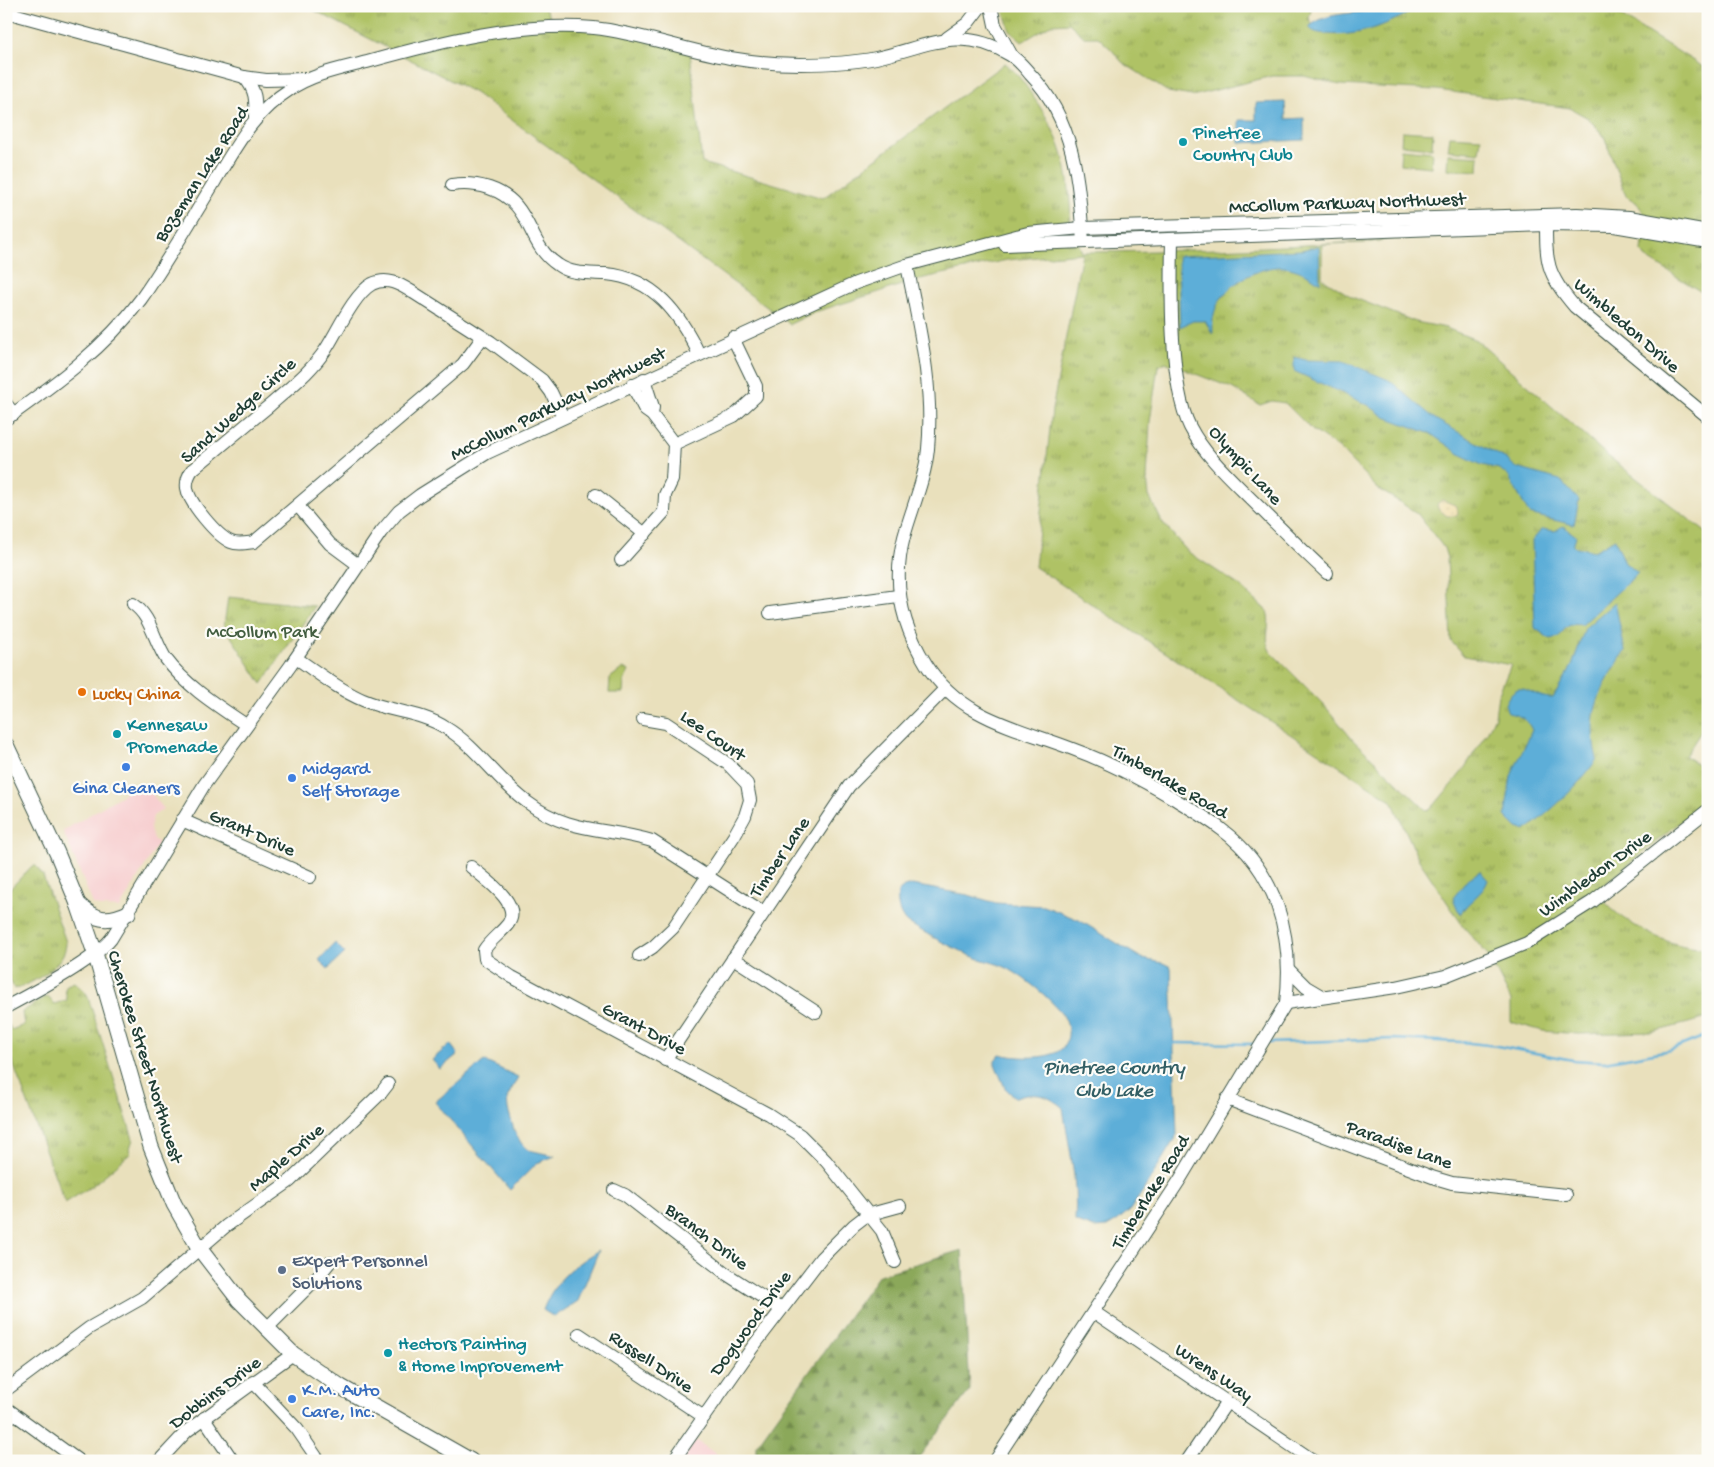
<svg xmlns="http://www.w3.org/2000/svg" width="1714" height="1467" font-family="'Gochi Hand',sans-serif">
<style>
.built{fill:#f7cfd0}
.grass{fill:url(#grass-tufts);stroke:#67804c;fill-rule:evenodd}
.forest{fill:url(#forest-firs);stroke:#557247}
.sand{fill:url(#sand-dots);stroke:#868c69}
.pitch{fill:#afc265;stroke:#67804c}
.water{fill:#5daed8;stroke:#3e7686}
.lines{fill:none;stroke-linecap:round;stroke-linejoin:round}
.stream{stroke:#5daed8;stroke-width:2.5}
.minor-casing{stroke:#3d5548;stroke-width:14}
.major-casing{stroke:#3d5548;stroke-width:17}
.minor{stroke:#fff;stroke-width:12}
.major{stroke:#fff;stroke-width:15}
.culture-dot{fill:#0f9aa8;stroke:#fdfcf7;stroke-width:2}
.food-dot{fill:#e8710a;stroke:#fdfcf7;stroke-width:2}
.shop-dot{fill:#3f7fe0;stroke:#fdfcf7;stroke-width:2}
.service-dot{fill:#5c6f8a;stroke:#fdfcf7;stroke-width:2}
.labels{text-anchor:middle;stroke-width:4.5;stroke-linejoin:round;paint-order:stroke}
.culture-label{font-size:19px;fill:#0d838f;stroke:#fdfcf7;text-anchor:start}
.street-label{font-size:19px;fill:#1f3d34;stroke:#fdfcf7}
.park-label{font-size:19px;fill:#435e40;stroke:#fdfcf7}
.food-label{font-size:19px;fill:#c56008;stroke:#fdfcf7;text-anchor:start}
.shop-label{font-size:19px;fill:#366cbe;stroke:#fdfcf7;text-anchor:start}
.service-label{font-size:19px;fill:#4e5e75;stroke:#fdfcf7;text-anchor:start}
.water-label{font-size:20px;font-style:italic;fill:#325f65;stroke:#fdfcf7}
</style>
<defs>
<pattern id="grass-tufts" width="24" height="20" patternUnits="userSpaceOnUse" patternTransform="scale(1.25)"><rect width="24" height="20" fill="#afc265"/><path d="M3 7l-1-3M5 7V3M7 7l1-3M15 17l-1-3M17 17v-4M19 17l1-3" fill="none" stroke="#8e9f54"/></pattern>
<pattern id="forest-firs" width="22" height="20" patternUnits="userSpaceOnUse" patternTransform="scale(1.25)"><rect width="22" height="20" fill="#8ba85a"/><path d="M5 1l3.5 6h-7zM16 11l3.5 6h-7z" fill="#718a4b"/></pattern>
<pattern id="sand-dots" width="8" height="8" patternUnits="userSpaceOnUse" patternTransform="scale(1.25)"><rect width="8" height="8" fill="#eeda9e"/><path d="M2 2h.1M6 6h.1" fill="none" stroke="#ccbc89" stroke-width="1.8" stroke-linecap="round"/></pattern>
</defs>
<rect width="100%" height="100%" fill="#fdfcf7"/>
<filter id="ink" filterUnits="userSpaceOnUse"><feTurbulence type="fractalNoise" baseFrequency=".02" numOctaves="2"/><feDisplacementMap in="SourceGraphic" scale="10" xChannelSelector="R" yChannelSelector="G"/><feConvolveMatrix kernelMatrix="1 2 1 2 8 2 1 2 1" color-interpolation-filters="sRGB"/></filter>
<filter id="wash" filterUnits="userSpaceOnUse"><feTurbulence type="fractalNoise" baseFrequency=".0096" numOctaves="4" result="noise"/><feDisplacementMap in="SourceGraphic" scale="20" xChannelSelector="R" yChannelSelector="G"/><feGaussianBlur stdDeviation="1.12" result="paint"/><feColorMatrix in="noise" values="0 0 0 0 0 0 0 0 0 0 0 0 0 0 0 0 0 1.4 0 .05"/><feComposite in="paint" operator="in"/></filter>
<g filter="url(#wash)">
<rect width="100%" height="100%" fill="#e9e0bc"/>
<!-- built -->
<g class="built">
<polygon points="140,784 148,789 164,809 153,816 150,829 154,840 159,842 120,908 101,907 93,904 63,831"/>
<polygon points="696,1440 726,1461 681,1461"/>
</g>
<!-- grass -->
<g class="grass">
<path d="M306,6H544L553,24H616L690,52L702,163L823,198L1005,63C1018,74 1025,84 1034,98C1068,147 1070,178 1071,236L1078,242L1082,252C1175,252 1268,247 1361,242C1376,242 1405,231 1418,235L1364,243L1322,244V278L1352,297L1416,322L1446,328L1476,340L1608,456L1708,534V721L1685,756L1708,771V799L1600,888C1601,893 1602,899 1606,903C1624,924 1679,953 1708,947V1018L1653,1032L1578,1034L1543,1031L1511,1022V1000L1488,955L1463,926L1419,860L1392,801L1035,567L1052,410L1082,253L1007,260L924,278L815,312L790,324L475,93ZM1165,362L1232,388L1260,405L1272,401L1285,403L1312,430L1340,449L1377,488L1417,513L1444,548L1447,558L1451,641L1464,656L1511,665L1498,695L1495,716L1488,731L1462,772L1431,809L1426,810L1353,740L1324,705L1270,651C1263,639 1272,624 1267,611L1240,586L1188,552L1162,522L1149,496L1147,478L1150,422L1158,366Z"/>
<polygon points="1002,6 1312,6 1309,18 1314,30 1417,6 1594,6 1610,9 1708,70 1708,296 1645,257 1642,252 1645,215 1637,203 1626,196 1604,136 1588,118 1570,108 1437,90 1340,85 1304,76 1272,76 1192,96 1168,92 1122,62 1112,50 1098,37 1084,37 1069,23 1052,24 1022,42 1010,31"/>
<polygon points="228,597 315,606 262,684 224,626"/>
<polygon points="623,668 629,671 624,681 623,693 609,693 610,678"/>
<path d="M32,866H36L43,876L66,942C67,964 33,984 14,989L6,970V893Z"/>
<polygon points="74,982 87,994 133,1139 129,1151 131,1153 92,1186 65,1203 6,1045 6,1025 9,1025 11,1030 24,1025 22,1012 44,998 48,997 54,1004 67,1000 65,989 67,985"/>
</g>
<!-- forest -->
<polygon class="forest" points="962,1250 970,1390 916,1461 756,1461 756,1446 879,1275"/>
<!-- sand -->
<polygon class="sand" points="1442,500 1455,505 1458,512 1457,516 1447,516 1438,509 1437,504"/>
<!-- pitch -->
<g class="pitch">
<polygon points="1402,131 1433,133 1432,148 1401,145"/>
<polygon points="1450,136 1481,138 1479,153 1448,150"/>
<polygon points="1401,149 1432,152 1431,167 1400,164"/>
<polygon points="1448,154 1479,156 1478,171 1447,169"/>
</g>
<!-- water -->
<g class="water">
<path d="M1383,6H1422C1392,22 1362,38 1326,34C1320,33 1313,33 1309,27C1329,9 1358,17 1383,6Z"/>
<polygon points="1285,102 1286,119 1304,118 1304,140 1239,143 1239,120 1256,120 1256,103"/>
<path d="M1319,246L1320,283C1310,275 1298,269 1284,267C1258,265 1220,287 1214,314C1212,320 1213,328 1213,334L1205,321H1193L1180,327L1178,256L1301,250Z"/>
<polygon points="1294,357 1306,360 1343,361 1389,380 1435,419 1506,459 1517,468 1560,480 1579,500 1574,525 1529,514 1509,477 1500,469 1482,465 1461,455 1431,434 1385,417 1368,405 1294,371"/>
<path d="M1563,526L1576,536L1573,546L1594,551L1615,539L1625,563L1638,573L1582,625C1569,623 1566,626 1559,637L1550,639L1535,628L1532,541L1542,529L1555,531Z"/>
<path d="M1615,602L1625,651C1601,690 1585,711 1597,759C1577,788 1553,809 1525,831L1517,828L1505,816L1511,776L1532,730C1526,718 1521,716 1508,713L1505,704C1519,673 1531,699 1553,698L1572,666L1585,628Z"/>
<path d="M1480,871L1488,880C1484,894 1467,901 1460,915L1453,898L1468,879Z"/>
<path d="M912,885L968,895L996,903L1044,906L1079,920L1143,959L1163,963L1171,967L1177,1135L1143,1191L1130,1210L1117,1221L1107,1227L1094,1228L1075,1221C1078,1179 1069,1149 1063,1108C1049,1095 1034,1091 1016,1098L1005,1088L995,1064V1060L1000,1054C1013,1058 1048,1060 1060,1050C1073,1039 1069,1021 1059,1010C1046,995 1026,979 1009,969C996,962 982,961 969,955C947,945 926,934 905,921C898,912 897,904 898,892L904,887Z"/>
<polygon points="335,943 345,953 328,969 319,960"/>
<polygon points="450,1044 458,1054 440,1069 432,1060"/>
<polygon points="484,1061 518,1077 507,1098 508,1109 514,1130 521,1143 529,1150 555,1156 537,1163 510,1190 435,1102"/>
<path d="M599,1250L578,1301L554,1317L543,1310C554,1281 573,1265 599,1250Z"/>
</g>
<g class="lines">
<!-- stream -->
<g class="stream">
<polyline points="1174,1043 1255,1044"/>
<polyline points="1266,1043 1392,1039 1461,1042 1497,1046 1573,1060 1604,1062 1670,1050 1708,1035"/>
</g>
</g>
</g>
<g filter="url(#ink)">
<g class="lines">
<defs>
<g id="minor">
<polyline points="991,6 995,25 1012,56"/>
<polyline points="6,12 244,77 266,80 305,79"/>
<polyline points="947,38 968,23 981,6"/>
<path d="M244,77C256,90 256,100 255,117"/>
<path d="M452,185C465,183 476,184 489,188C534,203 525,244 558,265C572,275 590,273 606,274C654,278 680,314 699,354"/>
<path d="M1546,217C1546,260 1545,273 1575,307L1708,417"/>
<path d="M1172,239C1171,288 1169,385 1190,427C1205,456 1231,479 1254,502C1278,526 1302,550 1327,573"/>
<polyline points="1005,245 1546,225 1614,226 1708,242"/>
<path d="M907,265C919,327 934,386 928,449C925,479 912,508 904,537C892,582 901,624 926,664C960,718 1015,727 1070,748C1106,761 1139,778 1173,798C1189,808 1206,817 1221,829C1277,871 1294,935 1286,1003L1179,1181L995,1461"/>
<path d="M483,337L463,364L254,542C246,543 238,545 231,542C217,536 189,503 187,488C186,481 188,476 192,470C218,449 243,427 269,406C289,388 311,372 326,349C337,332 354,294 372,284C388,276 401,285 414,293L483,337L491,342L542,380L551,392L563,417"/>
<polyline points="644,379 653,407 652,415"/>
<polyline points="6,404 14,414"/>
<path d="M6,419C55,384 105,348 141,299C168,261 191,220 215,181C236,146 254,112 289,90C312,74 340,69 367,62C439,42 519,21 594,28C640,33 684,50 730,58C753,62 776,64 800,64C824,64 851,63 876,58C926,47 960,24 1010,55C1018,59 1024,67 1030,74C1075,120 1079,182 1083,242"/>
<polyline points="674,444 734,416 756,396 756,386 733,338"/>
<polyline points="596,495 645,534"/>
<polyline points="298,506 330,544 357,564"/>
<polyline points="621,560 664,512 665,495 672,480 674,444 652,415 645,410 632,385"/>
<path d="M133,604C151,616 154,641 166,659C187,687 218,706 246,725"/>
<polyline points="770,613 898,596"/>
<path d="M296,658C317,672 339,690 363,700C390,712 422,712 446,728C476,746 498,781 527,802C569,834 606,827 652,841L763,912"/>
<polyline points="182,820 310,877"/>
<path d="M471,867C485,879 523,904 508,924C501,933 491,939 484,950L485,959L512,977L768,1114L800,1135L826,1161L882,1231L895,1262"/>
<polyline points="639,956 653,947 673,928 734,836 745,816 750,800 747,784 728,764 666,723 643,719"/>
<polyline points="733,958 816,1012"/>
<polyline points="1289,970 1306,987 1323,997"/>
<polyline points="1286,1003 1396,987 1445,976 1527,943 1592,902 1708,810"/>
<path d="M6,1007C34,992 92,962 111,939L204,785L291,665L381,532L399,511L420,495L487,453L856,283L907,265L1028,233L1082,228L1577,214L1629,217L1708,231"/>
<polyline points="665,1060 849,786 944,690"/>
<polyline points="1227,1099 1435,1178 1452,1183 1566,1195"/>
<polyline points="614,1190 625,1195 728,1275 781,1309"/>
<polyline points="1094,1312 1314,1461"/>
<polyline points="266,1329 316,1279 329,1263"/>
<polyline points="579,1334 704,1417"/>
<polyline points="253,1382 297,1429 319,1461"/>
<polyline points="6,1390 89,1328 142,1298 226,1226 290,1181 381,1093 388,1084"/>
<polyline points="6,1408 79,1461"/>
<polyline points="204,1418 233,1461"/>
<polyline points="159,1461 187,1431 293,1354"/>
<polyline points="673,1461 752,1348 821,1258 854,1225 867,1215 900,1206"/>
<polyline points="1187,1461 1227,1402"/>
</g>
<g id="major">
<polyline points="6,745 57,853 78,904 95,953 151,1147 174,1204 199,1248 239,1300 293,1354 341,1387 471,1461"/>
<path d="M78,904C95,920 106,923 128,913"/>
</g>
</defs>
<!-- minor casing -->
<use href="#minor" class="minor-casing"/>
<!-- major casing -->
<use href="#major" class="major-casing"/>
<!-- minor -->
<use href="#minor" class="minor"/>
<!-- major -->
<use href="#major" class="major"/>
</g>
</g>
<!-- markers -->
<g class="culture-dot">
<circle cx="1183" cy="142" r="5"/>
<circle cx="117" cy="734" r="5"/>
<circle cx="388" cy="1353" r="5"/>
</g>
<circle class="food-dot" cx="82" cy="692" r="5"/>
<g class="shop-dot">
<circle cx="126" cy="767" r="5"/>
<circle cx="292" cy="778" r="5"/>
<circle cx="292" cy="1399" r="5"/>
</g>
<circle class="service-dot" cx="282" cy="1270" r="5"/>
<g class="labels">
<!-- culture labels -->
<g class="culture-label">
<text x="1193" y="138">Pinetree<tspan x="1193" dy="22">Country Club</tspan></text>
<text x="127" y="730">Kennesaw<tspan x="127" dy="22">Promenade</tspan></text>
<text x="398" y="1349">Hectors Painting<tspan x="398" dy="22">&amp; Home Improvement</tspan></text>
</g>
<!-- street labels -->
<g class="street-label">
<text transform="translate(200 173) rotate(-57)" y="7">Bozeman Lake Road</text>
<text transform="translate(1347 201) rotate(-2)" y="7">McCollum Parkway Northwest</text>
<text transform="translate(1628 324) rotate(41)" y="7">Wimbledon Drive</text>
<text transform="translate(557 402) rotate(-26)" y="7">McCollum Parkway Northwest</text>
<text transform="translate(237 409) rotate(-42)" y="7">Sand Wedge Circle</text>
<text transform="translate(1247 464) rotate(48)" y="7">Olympic Lane</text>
<text transform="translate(714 734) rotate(35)" y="7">Lee Court</text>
<text transform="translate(1171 780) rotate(30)" y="7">Timberlake Road</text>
<text transform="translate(253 831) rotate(24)" y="7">Grant Drive</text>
<text transform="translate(778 856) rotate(-56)" y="7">Timber Lane</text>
<text transform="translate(1594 872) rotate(-36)" y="7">Wimbledon Drive</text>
<text transform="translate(645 1027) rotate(28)" y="7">Grant Drive</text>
<text transform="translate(147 1056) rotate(73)" y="7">Cherokee Street Northwest</text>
<text transform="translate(1400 1143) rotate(20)" y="7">Paradise Lane</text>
<text transform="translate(285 1156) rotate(-41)" y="7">Maple Drive</text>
<text transform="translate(1149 1191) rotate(-58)" y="7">Timberlake Road</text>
<text transform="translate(708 1235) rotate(37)" y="7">Branch Drive</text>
<text transform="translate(749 1322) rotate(-54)" y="7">Dogwood Drive</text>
<text transform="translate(652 1360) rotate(34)" y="7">Russell Drive</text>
<text transform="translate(1215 1371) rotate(34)" y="7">Wrens Way</text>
<text transform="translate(214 1391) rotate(-37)" y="7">Dobbins Drive</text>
</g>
<!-- park labels -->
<g class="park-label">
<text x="262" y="637">McCollum Park</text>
</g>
<!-- food labels -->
<g class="food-label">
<text x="92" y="699">Lucky China</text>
</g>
<!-- shop labels -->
<g class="shop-label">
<text x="302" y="774">Midgard<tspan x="302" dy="22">Self Storage</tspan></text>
<text x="126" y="793" text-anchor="middle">Gina Cleaners</text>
<text x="302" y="1395">K.M. Auto<tspan x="302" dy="22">Care, Inc.</tspan></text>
</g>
<!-- service labels -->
<g class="service-label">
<text x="292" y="1266">Expert Personnel<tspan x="292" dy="22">Solutions</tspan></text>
</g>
<!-- water labels -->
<g class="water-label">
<text x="1114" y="1073">Pinetree Country<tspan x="1114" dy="23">Club Lake</tspan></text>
</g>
</g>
<!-- margin -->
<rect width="1714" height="1467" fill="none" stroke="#fdfcf7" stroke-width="25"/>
</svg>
